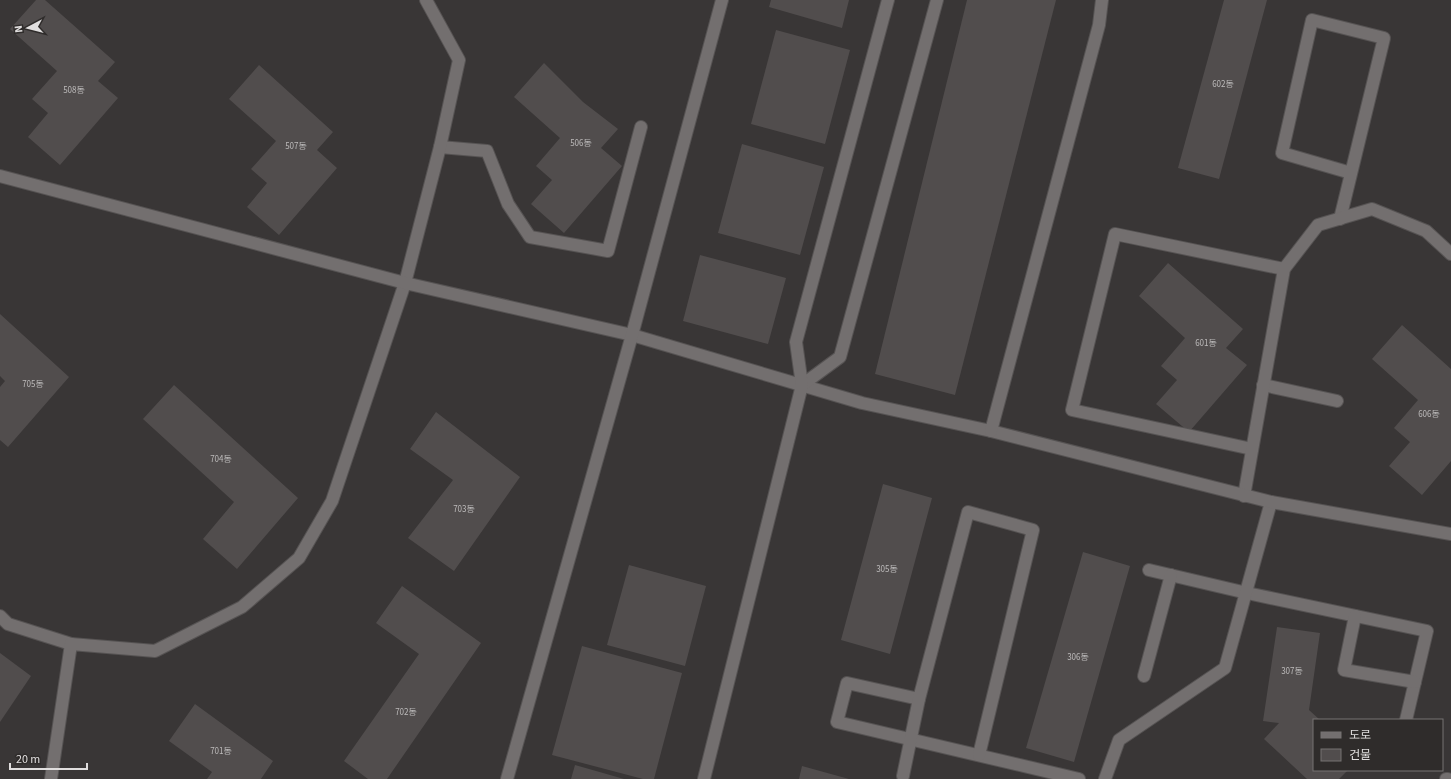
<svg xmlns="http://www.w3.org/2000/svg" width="1451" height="779" font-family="'Source Sans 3','Noto Sans KR',sans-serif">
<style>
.building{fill:#514d4d}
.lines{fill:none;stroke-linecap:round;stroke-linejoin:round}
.lane-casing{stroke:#565353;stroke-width:14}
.street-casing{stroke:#565353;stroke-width:14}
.lane{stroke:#736f6f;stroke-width:12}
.street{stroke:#736f6f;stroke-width:12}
.labels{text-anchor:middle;stroke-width:3.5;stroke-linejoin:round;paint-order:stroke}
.number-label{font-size:9px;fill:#bcbaba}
</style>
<rect width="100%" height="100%" fill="#393636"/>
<!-- building -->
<g class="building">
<polygon points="36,0 45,0 115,62 98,81 118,98 60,165 28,137 48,113 32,99 57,71 10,29"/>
<polygon points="771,0 849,0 842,28 769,7"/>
<polygon points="967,0 1056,0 955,395 875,374"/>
<polygon points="1224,0 1267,0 1219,179 1178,168"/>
<polygon points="776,30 850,50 825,144 751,124"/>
<polygon points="544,63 583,102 618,129 601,148 622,166 564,233 531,204 552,180 536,166 560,138 514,97"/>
<polygon points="259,65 333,132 317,150 337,168 279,235 247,207 267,183 251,169 276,141 229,99"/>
<polygon points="742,144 824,167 800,255 718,233"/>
<polygon points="700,255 786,278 768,344 683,321"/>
<polygon points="1168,263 1243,329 1226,348 1247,365 1189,432 1156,404 1177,380 1161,366 1185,338 1139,296"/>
<polygon points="0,314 69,377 8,447 0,440 0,387 5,381 0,376"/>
<polygon points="1402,325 1451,369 1451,461 1422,495 1389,466 1410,442 1394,428 1418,400 1372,359"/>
<polygon points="174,385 298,498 237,569 203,539 234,502 143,419"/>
<polygon points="436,412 520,477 454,571 408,538 453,480 410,449"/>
<polygon points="883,484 932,498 890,654 841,640"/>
<polygon points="1083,552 1130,566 1074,762 1026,748"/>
<polygon points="629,565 706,586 685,666 607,645"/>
<polygon points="402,586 481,643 387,779 368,779 344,761 419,654 376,623"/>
<polygon points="1277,627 1320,633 1309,710 1320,720 1314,720 1314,770 1348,770 1339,779 1307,779 1264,739 1279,723 1263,721"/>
<polygon points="582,646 682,673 654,779 643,779 552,755"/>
<polygon points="0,653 31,676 0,722"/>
<polygon points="195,704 273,761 261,779 207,779 212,772 169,741"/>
<polygon points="575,765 624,779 571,779"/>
<polygon points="802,766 849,779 799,779"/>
</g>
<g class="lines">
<defs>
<g id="lane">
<polyline points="440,147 487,151 508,204 530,237 608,251 641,127"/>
<polyline points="1340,219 1384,38 1312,20 1282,153 1351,173"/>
<polyline points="1263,385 1337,401"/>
<polyline points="1252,449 1072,410 1115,234 1284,269"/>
<polyline points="1244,496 1284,269 1318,225 1372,209 1426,231 1451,254"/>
<polyline points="1149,570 1247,593 1427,631 1406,720"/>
<polyline points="0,616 8,624 71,644"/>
<polyline points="1355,616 1344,670 1415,682"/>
<polyline points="1144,676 1171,575"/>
<polyline points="919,699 847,683 837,722 1079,779"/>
<polyline points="903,776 919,699 968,512 1033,530 979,755"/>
<polyline points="51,779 71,644 155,651 242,607 299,558 332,501 405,283 440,147 459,60 426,0"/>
<polyline points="1105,779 1119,740 1225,668 1271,502"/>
<polyline points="1446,779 1448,779"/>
</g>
<g id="street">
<polyline points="0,176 405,283 632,335 862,403 991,431 1271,502 1451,534"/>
<polyline points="802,385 840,357 937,0"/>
<polyline points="991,431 1099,25 1102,0"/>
<polyline points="507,779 632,335 722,0"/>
<polyline points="704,779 802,385 796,342 888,0"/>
</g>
</defs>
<!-- lane casing -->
<use href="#lane" class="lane-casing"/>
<!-- street casing -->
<use href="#street" class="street-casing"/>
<!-- lane -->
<use href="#lane" class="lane"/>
<!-- street -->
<use href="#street" class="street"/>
</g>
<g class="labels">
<!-- number labels -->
<g class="number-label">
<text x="1223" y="87">602동</text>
<text x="74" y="93">508동</text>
<text x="581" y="146">506동</text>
<text x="296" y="149">507동</text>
<text x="1206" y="346">601동</text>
<text x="33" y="387">705동</text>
<text x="1429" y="417">606동</text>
<text x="221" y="462">704동</text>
<text x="464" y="512">703동</text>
<text x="887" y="572">305동</text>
<text x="1078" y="660">306동</text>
<text x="1292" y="674">307동</text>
<text x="406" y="715">702동</text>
<text x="221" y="754">701동</text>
</g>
</g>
<!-- legend -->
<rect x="1313" y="719" width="130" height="52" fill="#2f2c2b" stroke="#767373"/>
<rect x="1321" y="732" width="20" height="6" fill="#736f6f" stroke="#767373"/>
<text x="1349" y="739" font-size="12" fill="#e0dede">도로</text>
<rect x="1321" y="749" width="20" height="12" fill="#514d4d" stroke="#767373"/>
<text x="1349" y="759" font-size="12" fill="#e0dede">건물</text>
<!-- north arrow -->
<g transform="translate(28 28) rotate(263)" stroke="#2f2c2b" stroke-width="3" paint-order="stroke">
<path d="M0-3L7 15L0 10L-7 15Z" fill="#e0dede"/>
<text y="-6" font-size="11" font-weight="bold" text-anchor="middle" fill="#e0dede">N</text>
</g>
<!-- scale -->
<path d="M10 763v6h77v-6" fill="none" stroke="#e0dede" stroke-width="2"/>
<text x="16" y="763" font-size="12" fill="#e0dede" stroke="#2f2c2b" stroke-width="3" paint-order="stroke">20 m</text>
</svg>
